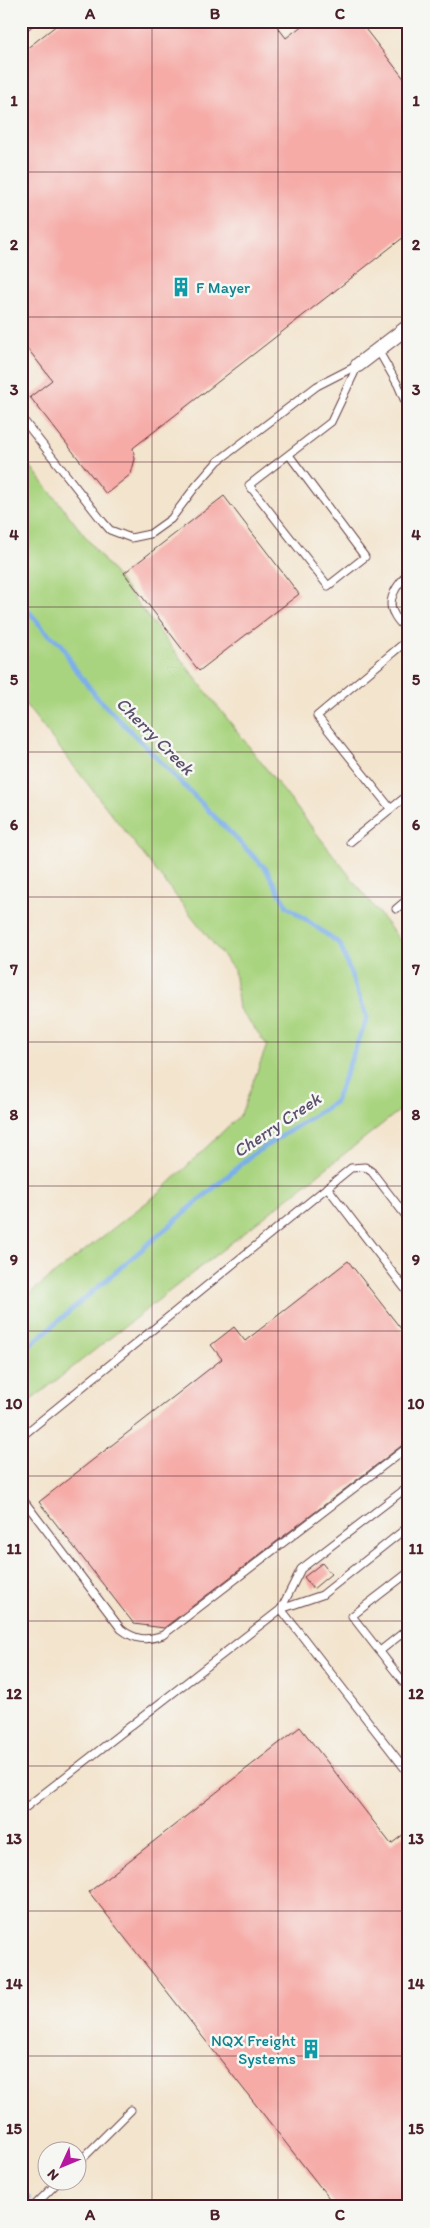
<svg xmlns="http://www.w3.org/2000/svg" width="430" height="2228" font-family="Itim,sans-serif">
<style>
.green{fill:#a9d47f;stroke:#7a7a55}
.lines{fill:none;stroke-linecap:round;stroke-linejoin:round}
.stream{stroke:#7bafe8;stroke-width:5}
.building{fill:#f6aba7}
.lane-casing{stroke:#633d43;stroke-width:9}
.street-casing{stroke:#633d43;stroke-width:16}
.lane{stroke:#fff;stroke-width:7}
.street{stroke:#fff;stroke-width:14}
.grid{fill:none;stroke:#4a1f2b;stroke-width:1;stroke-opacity:0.55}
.labels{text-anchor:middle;stroke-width:5;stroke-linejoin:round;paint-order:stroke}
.culture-label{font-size:16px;fill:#0d838f;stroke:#f6f6f2;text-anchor:start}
.water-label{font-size:18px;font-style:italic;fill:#5b516d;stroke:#f6f6f2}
.neatline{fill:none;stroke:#4a1f2b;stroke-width:2}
.grid-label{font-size:16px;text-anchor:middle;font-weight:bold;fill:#4a1f2b}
</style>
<rect width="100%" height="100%" fill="#f6f6f2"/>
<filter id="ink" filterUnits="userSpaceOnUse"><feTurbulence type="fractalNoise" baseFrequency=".02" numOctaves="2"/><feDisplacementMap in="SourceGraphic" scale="10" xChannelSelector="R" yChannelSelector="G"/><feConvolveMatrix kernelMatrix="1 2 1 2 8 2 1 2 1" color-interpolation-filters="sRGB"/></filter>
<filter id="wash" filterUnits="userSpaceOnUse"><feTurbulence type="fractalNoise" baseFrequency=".0096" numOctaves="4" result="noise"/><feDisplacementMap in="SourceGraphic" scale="20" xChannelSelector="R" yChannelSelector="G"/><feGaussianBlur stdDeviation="1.12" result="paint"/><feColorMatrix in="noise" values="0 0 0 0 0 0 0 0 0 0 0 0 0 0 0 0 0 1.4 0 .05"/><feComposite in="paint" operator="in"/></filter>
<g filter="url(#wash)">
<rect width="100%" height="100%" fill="#f3e4cd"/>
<!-- green -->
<polygon class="green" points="21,454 409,952 409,1103 21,1408 21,1300 160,1192 241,1114 267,1045 239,1009 234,970 21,699"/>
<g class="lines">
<!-- stream -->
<g class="stream">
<polyline points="21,602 46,632 62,645 73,666 96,696 266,869 287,906 340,944 367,1018 335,1102 252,1155 21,1353"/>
<polyline points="21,2192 29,2199"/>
</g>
</g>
<g id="blocks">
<!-- building -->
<g class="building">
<polygon points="62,21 273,21 286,38 308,21 359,21 409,85 409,233 133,448 135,459 131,474 106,494 30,397 52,380 21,340 21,53"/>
<polygon points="224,496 299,594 199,671 124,573"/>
<polygon points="348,1261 409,1339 409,1440 164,1628 134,1624 39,1502 222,1359 211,1345 234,1327 245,1341"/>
<polygon points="322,1563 331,1574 313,1589 304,1577"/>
<polygon points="300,1727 391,1844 409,1830 409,2207 336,2207 89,1892"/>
</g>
</g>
</g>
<g filter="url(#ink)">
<use href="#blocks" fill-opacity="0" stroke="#633d43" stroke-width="1"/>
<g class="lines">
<defs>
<g id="lane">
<polyline points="21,30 32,21"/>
<polyline points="378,350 398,385 409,411"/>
<polyline points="21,417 103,522 110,530 131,538 150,534 171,519 196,486 218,461 317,386 358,365"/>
<polyline points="289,455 365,557 328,586 249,485 331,422 358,365"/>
<path d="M409,573C399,582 385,600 394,614C397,621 404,627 409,633"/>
<polyline points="391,809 317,716 409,639"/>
<polyline points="350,842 409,794"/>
<polyline points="396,909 409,898"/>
<polyline points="327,1187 409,1294"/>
<polyline points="21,1437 351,1168 365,1167 372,1172 409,1220"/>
<path d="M21,1497L121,1629C135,1640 146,1641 163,1635L409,1446"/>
<polyline points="409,1572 352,1616 409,1689"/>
<polyline points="281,1609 301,1569 409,1486"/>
<polyline points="281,1609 322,1595 409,1526"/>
<polyline points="380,1651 409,1628"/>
<polyline points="25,1808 281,1609 409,1774"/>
<polyline points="78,2163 131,2110"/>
<polyline points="33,2207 60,2180"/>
</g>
<polyline id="street" points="358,365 409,326"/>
</defs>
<!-- lane casing -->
<use href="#lane" class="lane-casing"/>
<!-- street casing -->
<use href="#street" class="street-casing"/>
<!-- lane -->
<use href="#lane" class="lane"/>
<!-- street -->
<use href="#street" class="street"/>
</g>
</g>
<!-- grid -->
<path class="grid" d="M152,21V2207M278,21V2207M21,172H409M21,317H409M21,462H409M21,607H409M21,752H409M21,897H409M21,1042H409M21,1186H409M21,1331H409M21,1476H409M21,1621H409M21,1766H409M21,1911H409M21,2056H409"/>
<!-- icons -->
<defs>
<symbol id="building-bare" viewBox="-9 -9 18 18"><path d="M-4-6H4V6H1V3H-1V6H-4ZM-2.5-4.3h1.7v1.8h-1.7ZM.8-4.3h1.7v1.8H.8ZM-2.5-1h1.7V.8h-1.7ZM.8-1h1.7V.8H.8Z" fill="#0f9aa8" stroke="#f6f6f2" stroke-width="2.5" paint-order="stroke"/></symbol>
</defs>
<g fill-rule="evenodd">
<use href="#building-bare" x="167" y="273" width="28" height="28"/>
<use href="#building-bare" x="297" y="2035" width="28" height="28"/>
</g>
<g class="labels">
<!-- culture labels -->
<g class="culture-label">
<text x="196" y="293">F Mayer</text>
<text x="296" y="2046" text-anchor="end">NQX Freight<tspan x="296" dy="18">Systems</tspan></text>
</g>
<!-- water labels -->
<g class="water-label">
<text transform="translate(155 736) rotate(45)" y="6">Cherry Creek</text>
<text transform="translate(277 1125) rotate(-34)" y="6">Cherry Creek</text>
</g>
</g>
<!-- margin -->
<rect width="430" height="2228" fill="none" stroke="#f6f6f2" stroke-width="55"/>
<!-- north arrow -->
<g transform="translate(62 2166) rotate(226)"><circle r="24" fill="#f6f6f2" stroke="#b1a0a2"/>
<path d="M0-4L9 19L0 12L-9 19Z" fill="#b5179e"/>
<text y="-8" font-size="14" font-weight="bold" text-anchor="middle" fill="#4a1f2b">N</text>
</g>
<rect x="28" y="28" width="374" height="2172" class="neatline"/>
<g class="grid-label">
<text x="90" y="19">A</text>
<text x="215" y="19">B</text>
<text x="340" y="19">C</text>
<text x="14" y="106">1</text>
<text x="416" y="106">1</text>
<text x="14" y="250">2</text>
<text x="416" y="250">2</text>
<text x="14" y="395">3</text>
<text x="416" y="395">3</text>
<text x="14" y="540">4</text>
<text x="416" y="540">4</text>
<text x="14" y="685">5</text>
<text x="416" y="685">5</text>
<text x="14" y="830">6</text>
<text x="416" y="830">6</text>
<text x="14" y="975">7</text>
<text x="416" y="975">7</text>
<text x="14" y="1120">8</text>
<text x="416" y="1120">8</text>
<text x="14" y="1265">9</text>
<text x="416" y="1265">9</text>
<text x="14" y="1409">10</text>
<text x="416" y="1409">10</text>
<text x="14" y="1554">11</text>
<text x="416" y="1554">11</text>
<text x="14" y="1699">12</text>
<text x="416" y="1699">12</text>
<text x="14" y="1844">13</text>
<text x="416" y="1844">13</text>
<text x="14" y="1989">14</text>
<text x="416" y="1989">14</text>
<text x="14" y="2134">15</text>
<text x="416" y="2134">15</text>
<text x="90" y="2220">A</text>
<text x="215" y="2220">B</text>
<text x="340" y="2220">C</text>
</g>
</svg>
